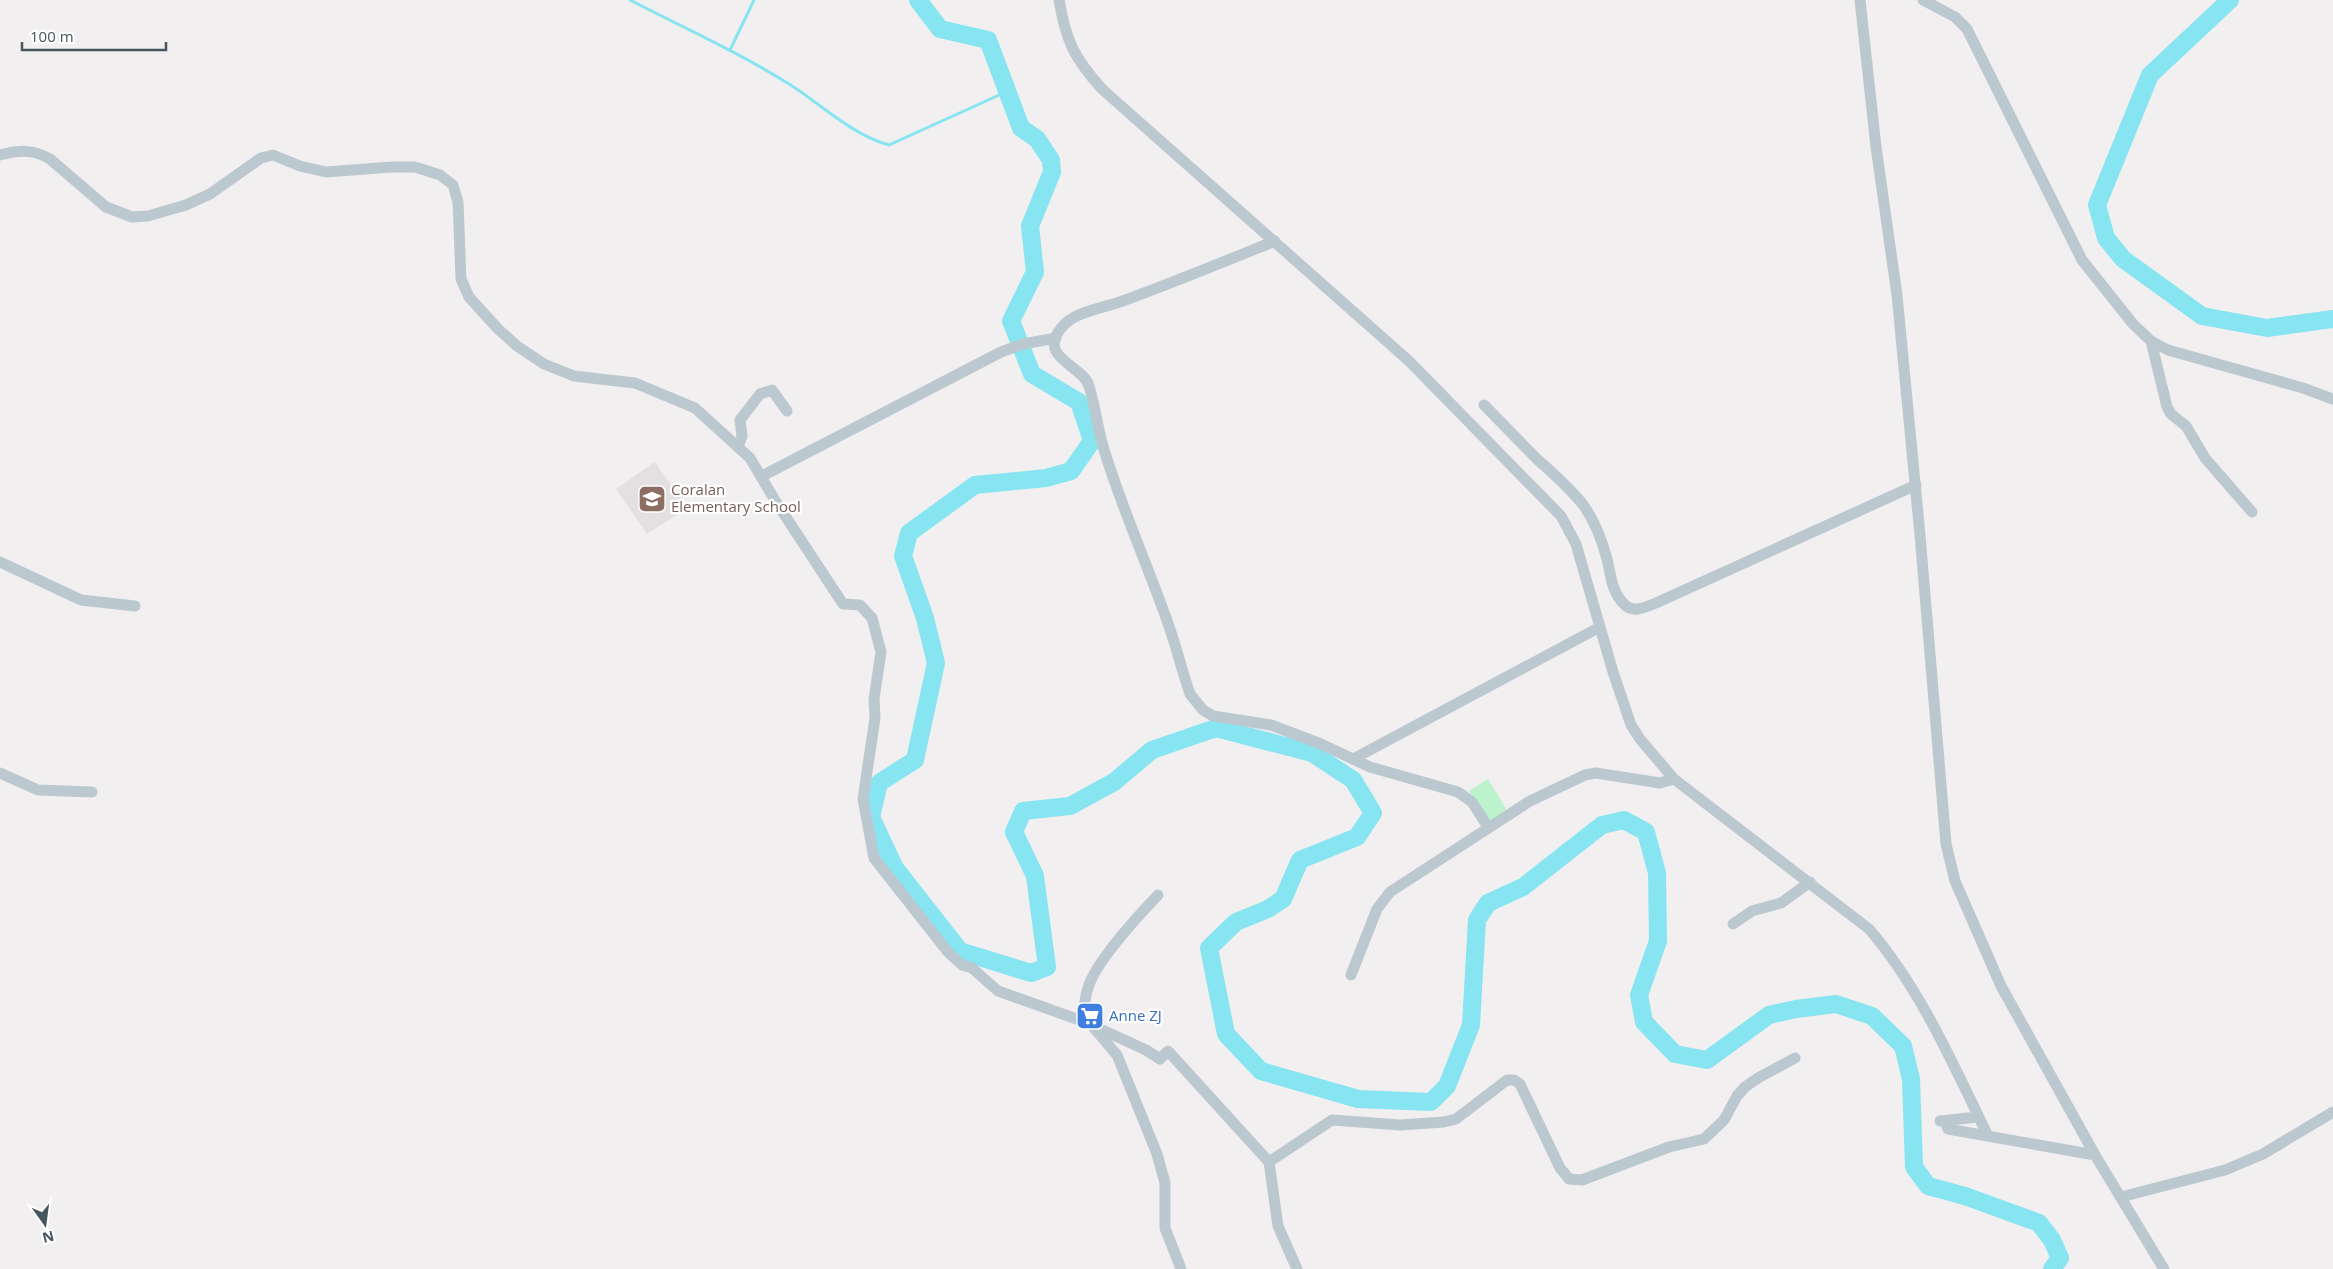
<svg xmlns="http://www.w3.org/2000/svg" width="2333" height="1269" font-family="'Open Sans',sans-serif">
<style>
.education{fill:#e3e0e2}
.green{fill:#bcf2cc}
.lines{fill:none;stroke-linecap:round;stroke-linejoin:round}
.stream{stroke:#87e4f1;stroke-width:3}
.river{stroke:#87e4f1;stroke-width:18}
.minor{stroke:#bcc8cf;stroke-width:11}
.labels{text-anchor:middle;stroke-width:4.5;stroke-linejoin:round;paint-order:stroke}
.education-label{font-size:15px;fill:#785e54;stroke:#fff;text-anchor:start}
.shop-label{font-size:15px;fill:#366cbe;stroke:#fff;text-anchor:start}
</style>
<rect width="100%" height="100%" fill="#f2eff0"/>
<!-- education -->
<polygon class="education" points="655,462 687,508 647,534 616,489"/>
<!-- green -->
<polygon class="green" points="1488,779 1508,812 1489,824 1469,791"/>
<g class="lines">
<!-- stream -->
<g class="stream">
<path d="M630,0C684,28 738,52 789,84C821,104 852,135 889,145L1008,91"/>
<polyline points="730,50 754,0"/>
</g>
<!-- river -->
<g class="river">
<polyline points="918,0 940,29 988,40 1021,128 1037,139 1051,160 1052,172 1030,226 1035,272 1011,321 1032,374 1079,402 1092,441 1071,471 1046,478 975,485 909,533 903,556 925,618 936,663 915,760 879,783 871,817 895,868 960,951 1031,973 1047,967 1035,876 1014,832 1023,811 1070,806 1114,782 1152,750 1216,728 1312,753 1353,780 1373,813 1357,837 1300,860 1283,899 1268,909 1236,922 1209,948 1226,1034 1261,1071 1358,1099 1431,1102 1447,1086 1471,1025 1477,920 1488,903 1523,887 1602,825 1624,820 1646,832 1657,873 1658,941 1639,995 1644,1022 1675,1054 1707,1060 1769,1015 1796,1009 1836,1004 1872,1016 1903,1046 1911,1079 1914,1167 1928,1186 1965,1196 2039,1223 2052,1240 2060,1258 2052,1269"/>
<polyline points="2230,0 2150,75 2097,205 2106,238 2123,259 2202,316 2267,328 2333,319"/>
</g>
<!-- minor -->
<g class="minor">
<path d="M1059,0C1066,41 1074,58 1102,89L1409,361L1561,516L1576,544L1613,672L1631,725L1640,739L1674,779L1869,929C1920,988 1953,1064 1987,1134"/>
<polyline points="1860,0 1876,147 1897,295 1920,535 1946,844 1955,881 2001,986 2095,1155 2164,1269"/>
<polyline points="1923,0 1955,17 1967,29 2082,260 2133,324 2151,341 2168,350 2303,388 2333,399"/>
<path d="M0,155C19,150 33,149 50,159L106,207L132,217L148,216L186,205L210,194L261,158L273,155L300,166L326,172L392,167H415L440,175L453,185L458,202L461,279L469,297L498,329L517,346L544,364L574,376L635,383L695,408L750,458L776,502L843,604L860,605L872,618L881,652L874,699L875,718L863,799L874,858L948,952L962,965L972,968L998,991L1085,1022L1146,1050L1160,1059L1168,1051L1269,1162L1278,1226L1297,1269"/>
<path d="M1275,241C1223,262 1172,283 1120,302C1102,308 1074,312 1062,327C1036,358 1083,365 1089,386C1096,409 1098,433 1106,456C1123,510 1146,562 1165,615C1175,641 1181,668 1190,694L1203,710L1213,716L1271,725L1321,744L1370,767L1458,792L1472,802L1488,827"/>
<polyline points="2151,341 2167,407 2171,414 2186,426 2205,458 2252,512"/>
<path d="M1484,405C1502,423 1520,442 1538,460C1554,474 1571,489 1584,506C1595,522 1602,540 1607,559C1611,575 1611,591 1624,604C1633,614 1646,607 1656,603L1916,485"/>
<polyline points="738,447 742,436 740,420 760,394 772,390 787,411"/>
<polyline points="762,476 1001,352 1023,344 1056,338"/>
<polyline points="0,562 81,600 135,606"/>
<polyline points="1353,759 1600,627"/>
<polyline points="0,773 38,790 92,792"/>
<polyline points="1733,924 1752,911 1781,903 1810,882"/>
<polyline points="1351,975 1377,909 1390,892 1530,801 1585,775 1596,773 1660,783 1674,779"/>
<path d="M1085,1022C1084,1010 1084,999 1088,988C1095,963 1139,915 1158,895"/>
<polyline points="1094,1028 1117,1055 1157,1154 1165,1183 1165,1228 1181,1269"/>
<polyline points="1940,1121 1978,1117"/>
<polyline points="1945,1121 1948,1129 2095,1155"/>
<polyline points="1269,1162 1332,1120 1400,1125 1444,1122 1456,1119 1507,1080 1514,1080 1520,1084 1560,1168 1569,1179 1582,1180 1669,1147 1704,1139 1724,1120 1737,1096 1745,1087 1758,1078 1795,1058"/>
<polyline points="2121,1197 2225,1170 2263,1154 2333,1112"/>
</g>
</g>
<!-- icons -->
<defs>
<symbol id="school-square" viewBox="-11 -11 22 22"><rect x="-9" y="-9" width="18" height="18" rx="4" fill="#8d6e63" stroke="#fff"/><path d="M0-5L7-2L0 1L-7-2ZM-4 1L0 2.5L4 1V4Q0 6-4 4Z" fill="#fff"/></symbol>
<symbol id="supermarket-square" viewBox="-11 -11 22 22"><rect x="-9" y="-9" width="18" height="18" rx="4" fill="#3f7fe0" stroke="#fff"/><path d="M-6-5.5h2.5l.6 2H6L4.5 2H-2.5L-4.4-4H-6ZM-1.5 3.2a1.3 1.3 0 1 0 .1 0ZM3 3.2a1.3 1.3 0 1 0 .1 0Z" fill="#fff"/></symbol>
</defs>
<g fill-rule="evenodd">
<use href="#school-square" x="636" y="483" width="32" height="32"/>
<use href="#supermarket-square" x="1074" y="1000" width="32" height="32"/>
</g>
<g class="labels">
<!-- education labels -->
<g class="education-label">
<text x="671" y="495">Coralan<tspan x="671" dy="17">Elementary School</tspan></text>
</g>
<!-- shop labels -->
<g class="shop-label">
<text x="1109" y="1021">Anne ZJ</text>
</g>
</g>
<!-- north arrow -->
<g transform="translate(45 1224) rotate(166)" stroke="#ffffff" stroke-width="4" paint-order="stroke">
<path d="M0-4L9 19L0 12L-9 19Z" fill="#46555e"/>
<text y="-8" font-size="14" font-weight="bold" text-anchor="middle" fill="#46555e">N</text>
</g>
<!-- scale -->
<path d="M22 42v8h144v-8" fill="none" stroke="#46555e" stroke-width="2.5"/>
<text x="30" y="42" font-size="15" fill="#46555e" stroke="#ffffff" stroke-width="4" paint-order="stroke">100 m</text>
</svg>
